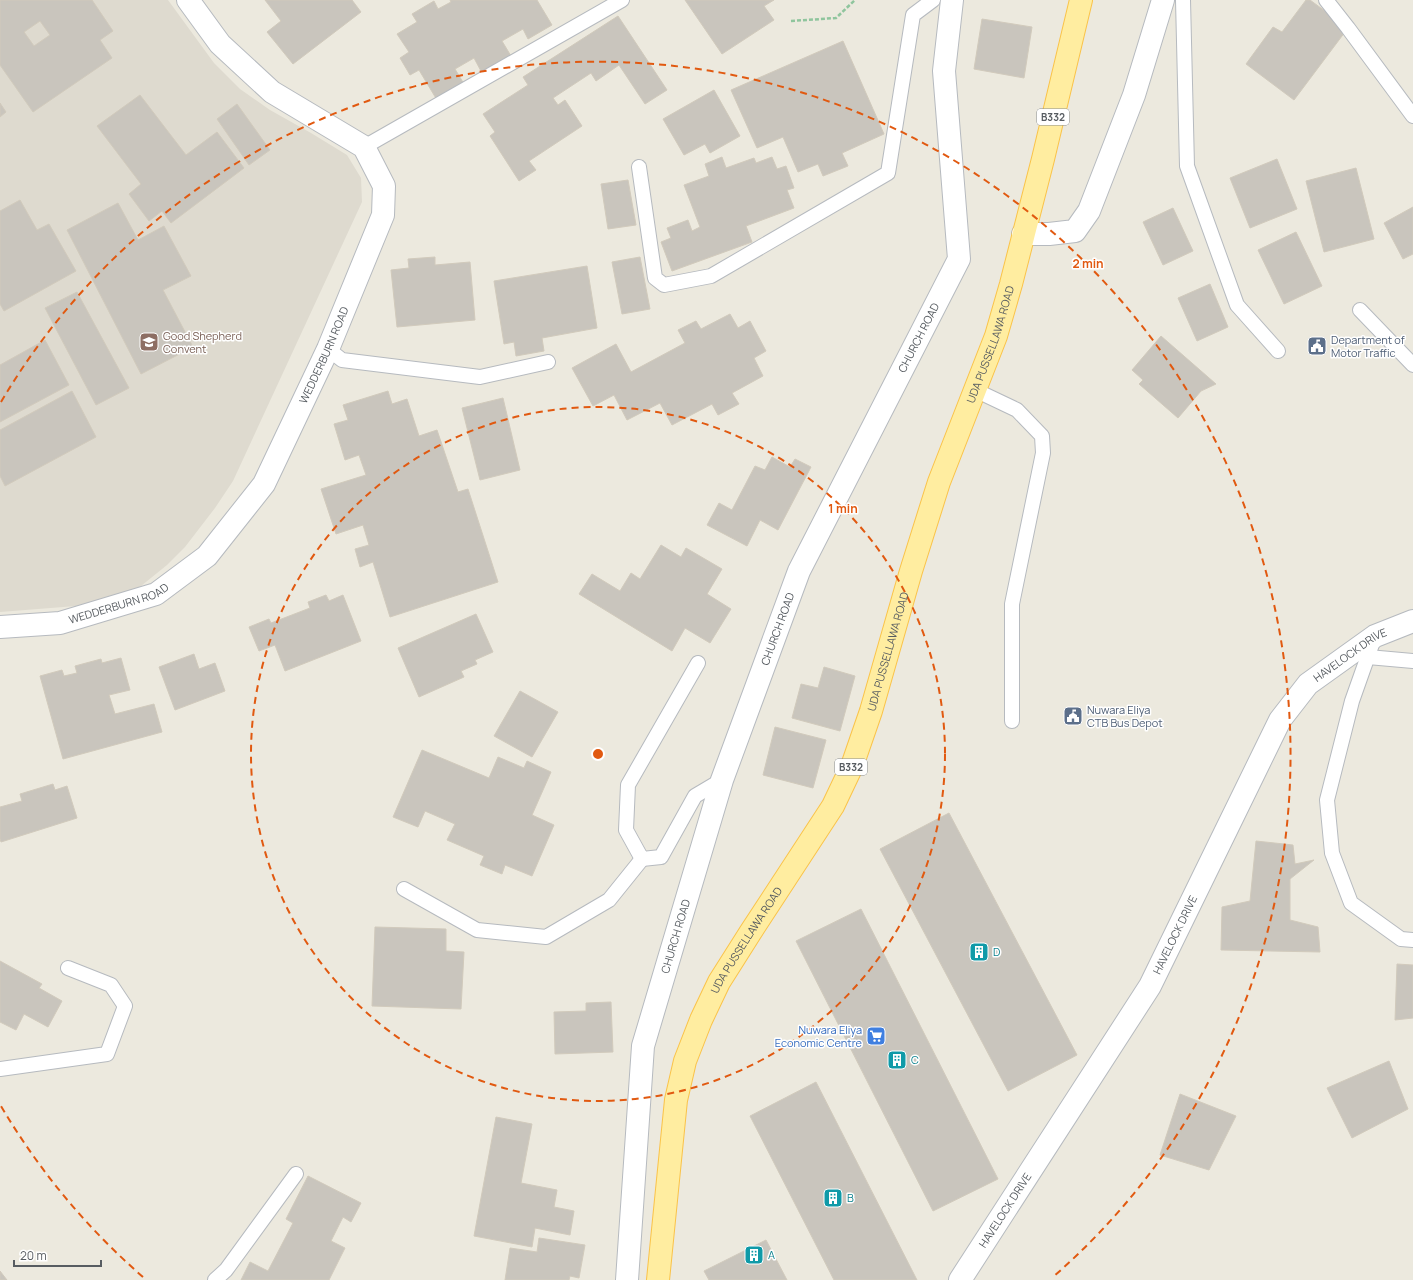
<svg xmlns="http://www.w3.org/2000/svg" width="1413" height="1280" font-family="Manrope,sans-serif">
<style>
.education{fill:#dedacf}
.building{fill:#c9c5bd;stroke:#d1cabc;fill-rule:evenodd}
.lines{fill:none;stroke-linecap:round;stroke-linejoin:round}
.service-casing{stroke:#b6babf;stroke-width:16}
.minor-casing{stroke:#b6babf;stroke-width:24}
.primary-casing{stroke:#fac349;stroke-width:24}
.path{stroke:#8fc59d;stroke-width:2.5;stroke-dasharray:4 2;stroke-linecap:butt}
.service{stroke:#fff;stroke-width:14}
.minor{stroke:#fff;stroke-width:22}
.primary{stroke:#ffeda0;stroke-width:22}
.ring{fill:none;stroke:#e15910;stroke-width:2;stroke-dasharray:7 5}
.labels{text-anchor:middle;stroke-width:3;stroke-linejoin:round;paint-order:stroke}
.shield{fill:#fff;stroke:#898d90;stroke-width:1}
.shield-label{font-size:10px;font-weight:bold;fill:#575c61}
.education-label{font-size:11px;fill:#785e54;stroke:#fff;text-anchor:start}
.street-label{font-size:11px;fill:#575c61;stroke:#fff}
.service-label{font-size:11px;fill:#4e5e75;stroke:#fff;text-anchor:start}
.culture-label{font-size:11px;fill:#0d838f;stroke:#fff;text-anchor:start}
.shop-label{font-size:11px;fill:#366cbe;stroke:#fff;text-anchor:end}
.centre{fill:#e15910;stroke:#fff;stroke-width:2}
.ring-label{font-size:12px;text-anchor:middle;font-weight:bold;fill:#e15910;stroke:#fff;stroke-width:3;stroke-linejoin:round;paint-order:stroke}
</style>
<rect width="100%" height="100%" fill="#ece9de"/>
<!-- education -->
<polygon class="education" points="0,0 168,0 214,63 240,89 270,110 311,133 347,155 361,178 362,202 233,481 215,508 185,547 167,565 141,586 114,600 76,606 0,612"/>
<!-- building -->
<g class="building">
<path d="M0,0H92L113,31L100,40L112,58L33,112L0,65ZM40,21L50,35L34,46L24,32Z"/>
<polygon points="265,0 352,0 361,12 293,64 267,32 281,21"/>
<polygon points="450,0 537,0 552,25 528,39 523,29 502,41 511,56 482,73 474,58 455,69 464,84 437,100 419,70 410,75 400,58 409,52 397,34 417,22 412,14 434,1 438,9 451,2"/>
<polygon points="685,0 774,0 764,6 774,20 722,54"/>
<polygon points="1306,0 1310,0 1348,28 1294,100 1246,64 1273,27 1282,32"/>
<polygon points="618,16 667,90 645,104 619,65 596,81 591,73 553,98 558,105 565,100 582,126 529,161 536,170 519,181 490,136 495,132 483,114 528,85 523,77"/>
<polygon points="982,19 1032,27 1024,78 974,69"/>
<polygon points="843,41 884,134 842,153 848,166 823,176 818,164 798,172 783,137 757,148 731,90"/>
<polygon points="714,90 740,136 710,153 705,144 684,155 663,119"/>
<polygon points="140,95 186,155 217,132 244,168 171,223 162,211 149,221 129,194 141,184 97,126"/>
<polygon points="0,103 6,112 0,117"/>
<polygon points="237,104 270,150 249,165 217,119"/>
<polygon points="722,157 726,168 754,158 756,163 772,157 777,169 786,166 794,188 787,190 794,208 746,226 752,242 672,271 661,242 671,238 667,228 688,220 692,231 700,227 684,185 709,176 705,164"/>
<polygon points="1277,159 1297,209 1250,228 1230,178"/>
<polygon points="1356,168 1374,239 1324,252 1306,181"/>
<polygon points="628,180 636,225 608,229 601,184"/>
<polygon points="20,200 37,230 49,224 76,271 4,311 0,304 0,211"/>
<polygon points="118,203 138,240 164,226 191,276 163,290 193,347 141,374 67,230"/>
<polygon points="1413,207 1413,254 1403,259 1384,223"/>
<polygon points="1173,208 1193,251 1163,265 1143,222"/>
<polygon points="1296,232 1322,286 1284,304 1258,250"/>
<polygon points="435,257 435,265 470,262 475,320 397,327 391,270 409,268 408,259"/>
<polygon points="640,257 650,309 622,314 612,262"/>
<polygon points="587,266 597,328 542,338 544,351 516,356 514,342 504,344 494,281"/>
<polygon points="1210,284 1228,327 1197,341 1178,298"/>
<polygon points="77,292 129,388 96,405 45,308"/>
<polygon points="730,314 738,328 750,321 766,351 754,358 763,376 732,393 739,404 718,415 712,404 672,425 660,403 627,420 614,395 593,406 572,368 616,344 631,372 685,343 678,330 696,321 701,329"/>
<polygon points="1161,336 1216,384 1201,391 1178,418 1139,384 1143,380 1132,370"/>
<polygon points="45,340 69,385 0,422 0,365"/>
<polygon points="72,391 96,437 5,486 0,476 0,430"/>
<polygon points="388,391 392,404 407,399 419,436 437,430 458,492 468,489 498,582 390,617 373,562 360,567 355,549 369,545 363,525 336,534 321,489 366,475 359,455 345,460 334,424 348,420 343,405"/>
<polygon points="503,398 520,470 480,480 462,408"/>
<polygon points="772,457 790,467 795,459 811,467 778,530 760,520 747,546 707,525 719,503 732,510 755,466 765,470"/>
<polygon points="661,545 681,557 686,548 722,569 707,594 731,609 710,643 685,628 672,651 579,594 592,574 620,591 631,573 640,579"/>
<polygon points="326,595 329,601 343,595 361,641 285,671 275,645 259,651 249,627 269,619 271,623 310,608 308,602"/>
<polygon points="476,614 493,652 475,660 477,664 461,671 464,677 419,697 398,648"/>
<polygon points="194,654 199,669 215,663 225,691 175,710 159,667"/>
<polygon points="121,658 130,690 109,695 115,714 154,704 162,732 63,759 40,676 62,670 64,676 77,673 75,666 101,659 102,663"/>
<polygon points="824,667 855,676 840,731 792,718 801,684 818,688"/>
<polygon points="520,691 558,712 532,757 494,736"/>
<polygon points="775,727 826,740 813,788 763,775"/>
<polygon points="422,750 489,778 498,757 524,768 527,761 551,772 532,815 554,825 532,876 505,865 502,874 480,865 484,856 447,840 455,824 425,811 418,827 393,817"/>
<polygon points="53,784 55,790 67,786 77,818 1,842 0,839 0,807 22,801 20,794"/>
<polygon points="949,813 1077,1055 1008,1091 880,849"/>
<polygon points="1256,841 1293,845 1295,864 1314,860 1290,879 1290,920 1318,927 1320,952 1221,950 1222,907 1250,901"/>
<polygon points="861,909 998,1179 933,1211 796,941"/>
<polygon points="375,927 446,929 446,951 464,952 461,1009 372,1006"/>
<polygon points="0,961 42,984 39,988 62,1001 48,1027 24,1014 16,1030 0,1022"/>
<polygon points="1397,964 1413,965 1413,1018 1395,1020"/>
<polygon points="611,1002 613,1052 555,1054 554,1012 586,1011 586,1003"/>
<polygon points="1389,1061 1408,1109 1352,1138 1327,1088"/>
<polygon points="816,1082 917,1280 834,1280 750,1116"/>
<polygon points="1180,1094 1236,1116 1209,1170 1160,1155"/>
<polygon points="496,1117 532,1124 521,1183 557,1190 554,1207 574,1211 570,1235 535,1228 532,1247 474,1236"/>
<polygon points="308,1176 361,1203 351,1222 343,1217 331,1241 345,1248 329,1280 241,1280 250,1262 268,1271 293,1223 286,1219"/>
<polygon points="539,1238 585,1245 579,1278 570,1276 569,1280 505,1280 510,1248 537,1252"/>
<polygon points="766,1240 787,1280 709,1280 704,1271"/>
<polygon points="0,1271 7,1280 0,1280"/>
</g>
<g class="lines">
<defs>
<g id="service">
<polyline points="1183,0 1187,166 1237,305 1278,351"/>
<polyline points="1326,0 1348,28 1413,116"/>
<polyline points="364,147 622,0"/>
<polyline points="639,167 655,278 664,285 711,276 888,173 913,15 933,0"/>
<polyline points="1360,310 1413,365"/>
<polyline points="328,349 342,360 480,377 548,362"/>
<polyline points="975,390 1017,410 1042,436 1043,453 1012,604 1012,721"/>
<polyline points="1375,636 1352,701 1327,800 1332,853 1351,903 1401,939 1413,940"/>
<polyline points="1368,657 1413,661"/>
<polyline points="698,663 628,785 626,830 642,859 661,857 695,796 722,780"/>
<polyline points="404,889 477,930 546,937 609,900 642,859"/>
<polyline points="0,1069 107,1054 125,1006 111,985 68,968"/>
<polyline points="215,1280 226,1270 296,1174"/>
</g>
<g id="minor">
<polyline points="1023,234 1049,234 1075,231 1089,211 1134,95 1163,0"/>
<path id="s1" d="M0,627L60,623L156,594L207,556L264,484L328,349L383,215L384,186L364,147L272,92L220,44L188,0"/>
<path id="s2" d="M627,1280L643,1046L722,780L799,571L959,259L944,71L952,0"/>
<path id="s3" d="M960,1280L1150,986L1280,720L1308,684L1375,636L1413,621"/>
</g>
<g id="primary">
<path id="s4" d="M658,1280L676,1100L685,1061L701,1020L719,982L750,933L833,806L852,766L871,711L911,571L939,482L996,336L1011,284L1043,159L1081,0"/>
</g>
</defs>
<!-- service casing -->
<use href="#service" class="service-casing"/>
<!-- minor casing -->
<use href="#minor" class="minor-casing"/>
<!-- primary casing -->
<use href="#primary" class="primary-casing"/>
<!-- path -->
<polyline class="path" points="791,21 836,18 855,0"/>
<!-- service -->
<use href="#service" class="service"/>
<!-- minor -->
<use href="#minor" class="minor"/>
<!-- primary -->
<use href="#primary" class="primary"/>
</g>
<!-- distance rings -->
<g class="ring">
<circle cx="598" cy="754" r="347"/>
<path d="M143 1277A693 693 0 0 1 1 1106M1 402A693 693 0 1 1 1053 1277"/>
</g>
<!-- icons -->
<defs>
<symbol id="school-square" viewBox="-11 -11 22 22"><rect x="-9" y="-9" width="18" height="18" rx="4" fill="#8d6e63" stroke="#fff"/><path d="M0-5L7-2L0 1L-7-2ZM-4 1L0 2.5L4 1V4Q0 6-4 4Z" fill="#fff"/></symbol>
<symbol id="civic-square" viewBox="-11 -11 22 22"><rect x="-9" y="-9" width="18" height="18" rx="4" fill="#5c6f8a" stroke="#fff"/><path d="M-.6-6.5H3V-4.5H.6V-3L4-1V1h2V6H-6V1h2V-1L-.6-3ZM-1.2 2.5V6h2.4V2.5Z" fill="#fff"/></symbol>
<symbol id="building-square" viewBox="-11 -11 22 22"><rect x="-9" y="-9" width="18" height="18" rx="4" fill="#0f9aa8" stroke="#fff"/><path d="M-4-6H4V6H1V3H-1V6H-4ZM-2.5-4.3h1.7v1.8h-1.7ZM.8-4.3h1.7v1.8H.8ZM-2.5-1h1.7V.8h-1.7ZM.8-1h1.7V.8H.8Z" fill="#fff"/></symbol>
<symbol id="supermarket-square" viewBox="-11 -11 22 22"><rect x="-9" y="-9" width="18" height="18" rx="4" fill="#3f7fe0" stroke="#fff"/><path d="M-6-5.5h2.5l.6 2H6L4.5 2H-2.5L-4.4-4H-6ZM-1.5 3.2a1.3 1.3 0 1 0 .1 0ZM3 3.2a1.3 1.3 0 1 0 .1 0Z" fill="#fff"/></symbol>
</defs>
<g fill-rule="evenodd">
<use href="#school-square" x="138" y="331" width="22" height="22"/>
<use href="#civic-square" x="1306" y="335" width="22" height="22"/>
<use href="#civic-square" x="1062" y="705" width="22" height="22"/>
<use href="#building-square" x="968" y="941" width="22" height="22"/>
<use href="#supermarket-square" x="865" y="1025" width="22" height="22"/>
<use href="#building-square" x="886" y="1049" width="22" height="22"/>
<use href="#building-square" x="822" y="1187" width="22" height="22"/>
<use href="#building-square" x="743" y="1244" width="22" height="22"/>
</g>
<g class="labels">
<!-- shield labels -->
<g class="shield">
<rect x="1037" y="109" width="32" height="16" rx="3"/>
<rect x="835" y="759" width="32" height="16" rx="3"/>
</g>
<g class="shield-label">
<text x="1053" y="121">B332</text>
<text x="851" y="771">B332</text>
</g>
<!-- education labels -->
<g class="education-label">
<text x="163" y="340">Good Shepherd<tspan x="163" dy="13">Convent</tspan></text>
</g>
<!-- street labels -->
<g class="street-label">
<text dy="4" stroke="none"><textPath href="#s2" startOffset="997">CHURCH ROAD</textPath></text>
<text dy="4" stroke="none"><textPath href="#s4" startOffset="1005">UDA PUSSELLAWA ROAD</textPath></text>
<text dy="4" stroke="none"><textPath href="#s1" startOffset="458">WEDDERBURN ROAD</textPath></text>
<text dy="4" stroke="none"><textPath href="#s1" startOffset="122">WEDDERBURN ROAD</textPath></text>
<text dy="4" stroke="none"><textPath href="#s2" startOffset="673">CHURCH ROAD</textPath></text>
<text dy="4" stroke="none"><textPath href="#s4" startOffset="681">UDA PUSSELLAWA ROAD</textPath></text>
<text dy="4" stroke="none"><textPath href="#s3" startOffset="743">HAVELOCK DRIVE</textPath></text>
<text dy="4" stroke="none"><textPath href="#s3" startOffset="407">HAVELOCK DRIVE</textPath></text>
<text dy="4" stroke="none"><textPath href="#s2" startOffset="349">CHURCH ROAD</textPath></text>
<text dy="4" stroke="none"><textPath href="#s4" startOffset="357">UDA PUSSELLAWA ROAD</textPath></text>
<text dy="4" stroke="none"><textPath href="#s3" startOffset="83">HAVELOCK DRIVE</textPath></text>
</g>
<!-- service labels -->
<g class="service-label">
<text x="1331" y="344">Department of<tspan x="1331" dy="13">Motor Traffic</tspan></text>
<text x="1087" y="714">Nuwara Eliya<tspan x="1087" dy="13">CTB Bus Depot</tspan></text>
</g>
<!-- culture labels -->
<g class="culture-label">
<text x="993" y="956">D</text>
<text x="911" y="1064">C</text>
<text x="847" y="1202">B</text>
<text x="768" y="1259">A</text>
</g>
<!-- shop labels -->
<g class="shop-label">
<text x="862" y="1034">Nuwara Eliya<tspan x="862" dy="13">Economic Centre</tspan></text>
</g>
</g>
<circle cx="598" cy="754" r="6" class="centre"/>
<g class="ring-label">
<text x="1088" y="268">2 min</text>
<text x="843" y="513">1 min</text>
</g>
<!-- scale -->
<path d="M14 1260v6h87v-6" fill="none" stroke="#575c61" stroke-width="2"/>
<text x="20" y="1260" font-size="12" fill="#575c61" stroke="#ffffff" stroke-width="3" paint-order="stroke">20 m</text>
</svg>
